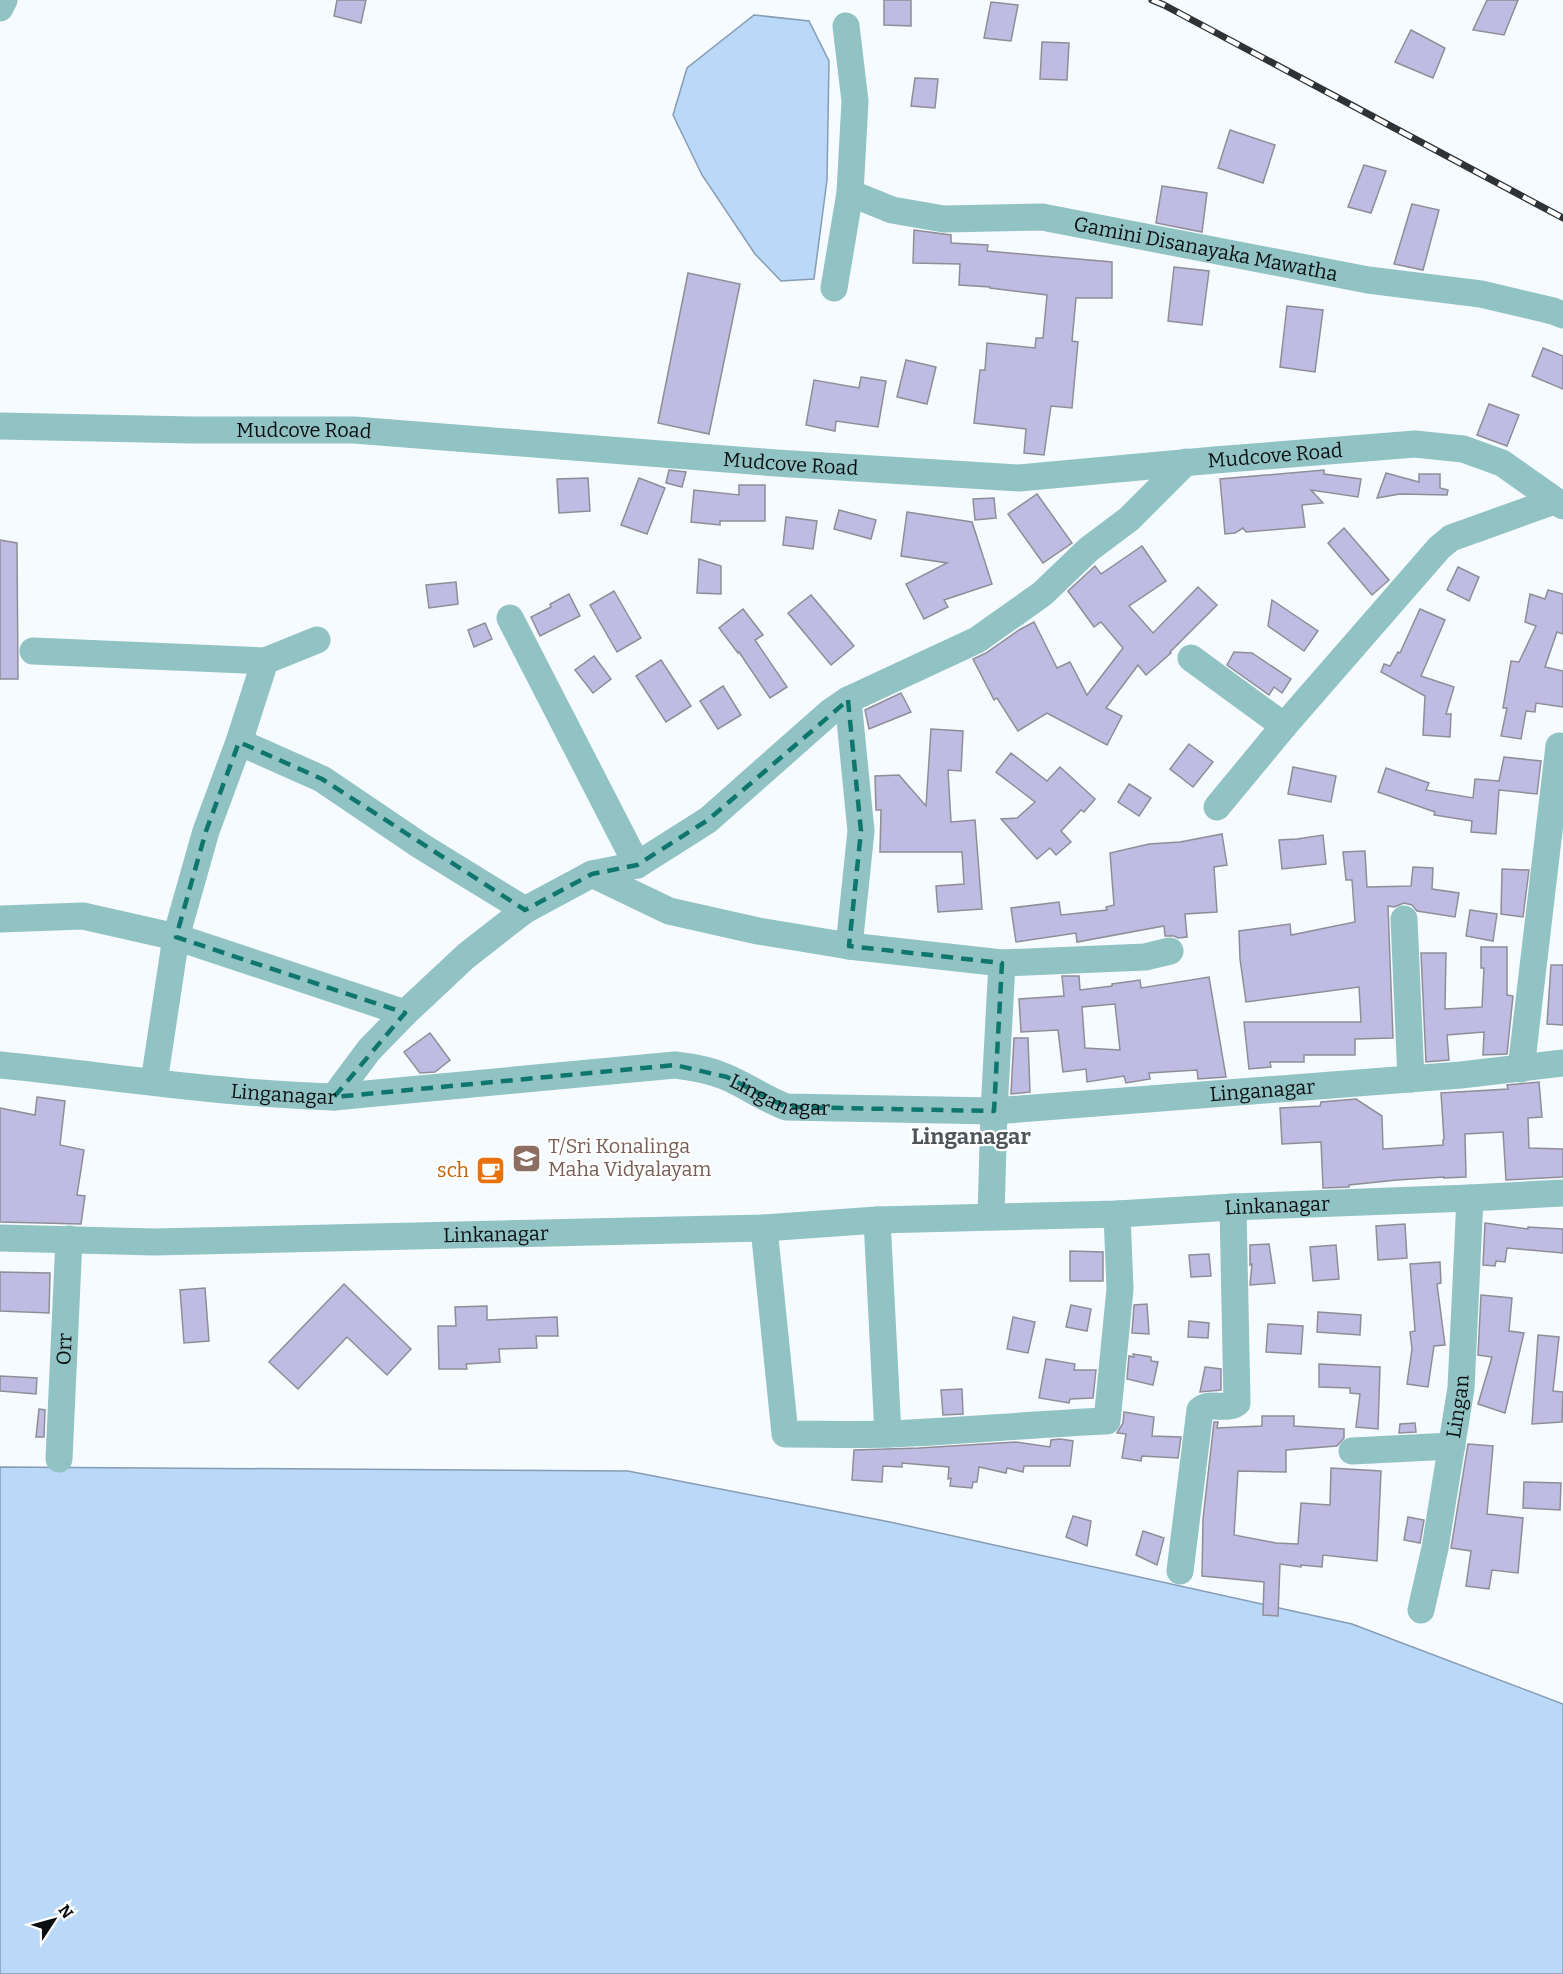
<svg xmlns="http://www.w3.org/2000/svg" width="1563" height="1974" font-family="Bitter,serif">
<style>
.water{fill:#bad8f8;stroke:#869cb3;stroke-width:1.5}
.building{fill:#bfbbe2;stroke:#8f8e97;stroke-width:1.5;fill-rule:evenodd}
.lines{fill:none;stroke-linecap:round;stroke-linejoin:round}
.minor{stroke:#91c2c4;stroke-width:27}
.rail-casing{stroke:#303336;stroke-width:7}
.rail{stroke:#fff;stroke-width:4.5;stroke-dasharray:14;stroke-linecap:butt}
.marked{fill:none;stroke:#0f766e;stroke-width:4.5;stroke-dasharray:12 8;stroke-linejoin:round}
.labels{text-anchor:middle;stroke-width:4.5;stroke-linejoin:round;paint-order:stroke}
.street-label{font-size:20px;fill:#0c0f11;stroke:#fff}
.education-label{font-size:20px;fill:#785e54;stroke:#fff;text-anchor:start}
.food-label{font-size:20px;fill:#c56008;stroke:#fff;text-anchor:end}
.quarter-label{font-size:22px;font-weight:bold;fill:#4d555b;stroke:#fff}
</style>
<rect width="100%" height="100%" fill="#f5fbff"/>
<!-- water -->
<g class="water">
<polygon points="754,15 809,21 829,61 827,180 814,279 781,281 755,254 702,175 673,115 687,68"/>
<polygon points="0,1467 628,1471 890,1522 1352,1624 1563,1704 1563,1974 0,1974"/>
</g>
<!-- building -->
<g class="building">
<polygon points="337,0 366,0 361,23 334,16"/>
<polygon points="884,0 911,0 911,26 884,25"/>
<polygon points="1487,0 1518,0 1504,35 1473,30"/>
<polygon points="991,2 1018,5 1011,41 984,38"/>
<polygon points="1411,30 1445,48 1433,78 1395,62"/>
<polygon points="1042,42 1069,43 1067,80 1040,79"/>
<polygon points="915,78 938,79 935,108 911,106"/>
<polygon points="1230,130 1275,145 1263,183 1218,168"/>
<polygon points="1364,165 1386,171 1371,213 1348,207"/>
<polygon points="1162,186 1207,193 1202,232 1156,223"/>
<polygon points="1412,204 1439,210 1423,270 1394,264"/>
<polygon points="914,230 951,235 951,243 988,245 987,251 1112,262 1112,298 1076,298 1072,341 1078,342 1072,408 1051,406 1044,455 1024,453 1026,429 974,423 980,370 985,370 987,343 1035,348 1036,338 1043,338 1047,295 990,288 990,287 959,285 960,264 913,263"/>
<polygon points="1174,267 1209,271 1202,325 1168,321"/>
<polygon points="688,273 740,284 709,434 658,423"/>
<polygon points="1287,306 1323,310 1315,372 1280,367"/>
<polygon points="1543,348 1563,356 1563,389 1532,376"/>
<polygon points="906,360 936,367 927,404 897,397"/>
<polygon points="861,377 886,381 878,427 836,421 835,431 806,425 814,380 859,388"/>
<polygon points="1489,404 1519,415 1507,446 1477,435"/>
<polygon points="669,470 686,472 682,487 666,483"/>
<polygon points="1324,470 1324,474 1361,479 1358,497 1311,490 1323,503 1302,505 1305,527 1246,532 1243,528 1235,533 1225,534 1220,479"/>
<polygon points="1386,473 1419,482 1419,474 1440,474 1440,488 1448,490 1447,495 1400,494 1377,498"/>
<polygon points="588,478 590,511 559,513 557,479"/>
<polygon points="639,478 665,488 647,534 621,525"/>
<polygon points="739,485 765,485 765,521 720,521 720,525 691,522 694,490 739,495"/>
<polygon points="1037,494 1072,543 1043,563 1008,514"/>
<polygon points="994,498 996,518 975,520 973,499"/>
<polygon points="839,510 876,520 871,539 834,529"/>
<polygon points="907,512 972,522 992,584 944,600 948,607 924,619 906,584 947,563 901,556"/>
<polygon points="786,517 817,521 813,549 783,545"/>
<polygon points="1344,528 1389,580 1372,595 1328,543"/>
<polygon points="0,540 17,543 18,679 0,679"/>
<polygon points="1142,546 1166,581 1129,606 1153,633 1198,587 1217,605 1170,652 1171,653 1146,675 1138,665 1106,708 1122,716 1107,745 1047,713 1018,731 997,698 994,700 973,659 986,653 1019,630 1034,622 1057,668 1070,662 1087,695 1123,648 1101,622 1094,627 1068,591 1095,566 1101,574"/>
<polygon points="699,559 721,566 721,594 697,593"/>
<polygon points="1458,567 1479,577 1469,601 1447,590"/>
<polygon points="456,582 458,604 429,608 426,585"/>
<polygon points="1548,590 1563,594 1563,634 1557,632 1545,667 1563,671 1563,707 1536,703 1535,712 1526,711 1521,739 1501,736 1507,708 1503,708 1511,661 1519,662 1536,626 1525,622 1530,594 1545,599"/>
<polygon points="614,591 641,638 617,652 590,605"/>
<polygon points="569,594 580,616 540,636 531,617 551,607 550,604"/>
<polygon points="811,595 854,646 831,665 788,613"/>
<polygon points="1272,600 1318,631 1304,651 1268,626"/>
<polygon points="743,609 763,635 755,640 787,687 770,698 739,652 738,653 719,628"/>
<polygon points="1420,609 1445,620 1421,676 1454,687 1446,714 1451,714 1450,737 1423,735 1425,696 1381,672 1384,664 1390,666 1398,652 1400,653"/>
<polygon points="485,623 492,639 474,647 468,630"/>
<polygon points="1234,652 1252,653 1291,679 1282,693 1274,687 1269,695 1227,665"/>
<polygon points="594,656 611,679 593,693 575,670"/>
<polygon points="661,660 691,706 666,722 636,676"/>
<polygon points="723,686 741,715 718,729 700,701"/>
<polygon points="901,693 911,712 869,729 865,710"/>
<polygon points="931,729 963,731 961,771 948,770 951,822 975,820 982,909 938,912 936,886 964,884 962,852 880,852 881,810 876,810 875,776 899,775 926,806"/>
<polygon points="1189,744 1213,762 1193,787 1170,769"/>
<polygon points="1011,753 1047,781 1060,767 1095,799 1084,812 1081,810 1061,831 1071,842 1056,855 1050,848 1037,859 1001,819 1017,818 1035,802 996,772"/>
<polygon points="1504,757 1541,761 1537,794 1499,790 1496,834 1471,832 1472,821 1434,815 1435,812 1378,792 1386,768 1429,783 1426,790 1473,798 1475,779 1499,781"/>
<polygon points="1293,767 1336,776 1331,802 1288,794"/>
<polygon points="1129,784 1151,798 1139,816 1118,802"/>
<polygon points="1222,834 1227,865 1214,867 1217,912 1185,914 1187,937 1178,938 1174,936 1165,936 1164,926 1077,942 1076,933 1016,942 1011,908 1059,902 1061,915 1107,910 1106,907 1114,905 1110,853 1149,844 1180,842"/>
<polygon points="1323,835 1326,864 1282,869 1279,840 1297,839"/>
<polygon points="1365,851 1367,887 1411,886 1413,867 1433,868 1432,889 1459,893 1455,917 1417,911 1412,905 1404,903 1394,907 1388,906 1393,1038 1355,1039 1355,1055 1304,1055 1304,1062 1270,1062 1271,1067 1249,1069 1244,1022 1361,1022 1359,987 1246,1002 1240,959 1239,931 1290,924 1291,935 1355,922 1352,880 1346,880 1343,852"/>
<polygon points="1502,869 1529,870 1523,917 1501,914"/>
<polygon points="1470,910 1497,914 1493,941 1466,936"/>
<polygon points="1481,947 1507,947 1507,995 1513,996 1507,1054 1483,1055 1484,1032 1447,1035 1449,1060 1426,1062 1421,953 1446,953 1445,1009 1482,1007 1484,968 1481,968"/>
<polygon points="1551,965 1563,965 1563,1025 1547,1024"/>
<path d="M1062,976H1079L1080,990L1112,986V984L1140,980L1141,988L1209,977L1226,1077L1198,1079L1197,1070L1149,1073L1150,1079L1126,1083L1124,1076L1087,1082L1086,1069L1063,1072L1058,1030L1021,1032L1019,999L1064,996ZM1115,1004L1120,1050L1085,1048L1082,1007Z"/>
<polygon points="430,1033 450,1060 435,1072 420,1073 404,1052"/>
<polygon points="1014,1038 1028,1038 1030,1092 1011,1094"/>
<polygon points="1539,1082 1542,1117 1528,1118 1529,1148 1563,1149 1563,1177 1506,1180 1503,1132 1465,1134 1466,1177 1444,1178 1444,1177 1397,1180 1349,1185 1349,1187 1323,1188 1321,1142 1282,1144 1280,1108 1320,1106 1321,1102 1356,1099 1382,1116 1383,1149 1443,1145 1443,1140 1444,1139 1441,1093 1508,1089 1507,1085"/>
<polygon points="37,1097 65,1101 60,1145 84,1150 77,1195 85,1196 81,1224 0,1222 0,1108 35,1115"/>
<polygon points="1485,1223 1528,1229 1528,1227 1563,1229 1563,1253 1507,1248 1505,1262 1496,1261 1495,1266 1483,1265"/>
<polygon points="1405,1224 1407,1258 1378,1260 1376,1226"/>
<polygon points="1269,1244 1275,1283 1250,1285 1252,1264 1250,1265 1250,1245"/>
<polygon points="1336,1245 1339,1279 1313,1281 1310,1247"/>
<polygon points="1070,1251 1103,1252 1103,1281 1070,1281"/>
<polygon points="1209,1254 1211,1276 1191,1277 1189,1255"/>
<polygon points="1440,1262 1441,1283 1437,1284 1445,1345 1434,1346 1428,1387 1407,1384 1412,1349 1410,1332 1415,1331 1410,1264"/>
<polygon points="0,1272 50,1273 49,1313 0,1311"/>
<polygon points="344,1284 411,1349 387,1375 347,1337 298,1389 269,1362"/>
<polygon points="205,1288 209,1341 184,1343 180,1290"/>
<polygon points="1481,1295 1512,1298 1509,1331 1524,1333 1505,1413 1478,1404 1492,1357 1478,1355"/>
<polygon points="1147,1304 1149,1334 1132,1333 1134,1305"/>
<polygon points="1071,1305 1091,1309 1087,1331 1066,1327"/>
<polygon points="487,1306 487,1320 557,1317 558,1336 536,1336 537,1348 499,1349 500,1362 466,1364 467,1369 439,1369 438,1326 456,1326 455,1307"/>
<polygon points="1318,1312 1361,1315 1360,1335 1317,1332"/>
<polygon points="1013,1317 1035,1322 1028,1353 1007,1349"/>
<polygon points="1189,1321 1209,1323 1208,1338 1188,1337"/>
<polygon points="1268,1324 1303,1326 1301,1354 1266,1352"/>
<polygon points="1538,1335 1559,1337 1553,1391 1563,1392 1562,1422 1532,1424"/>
<polygon points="1133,1354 1151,1357 1151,1361 1158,1362 1153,1385 1127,1379 1129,1356 1134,1357"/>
<polygon points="1046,1359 1075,1364 1074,1370 1096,1370 1093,1398 1070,1399 1069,1403 1039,1398"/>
<polygon points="1319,1364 1380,1367 1378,1429 1356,1427 1360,1394 1350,1393 1350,1388 1319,1387"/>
<polygon points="1205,1367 1221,1369 1221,1390 1200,1392"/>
<polygon points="0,1376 37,1378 36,1394 0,1391"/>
<polygon points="962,1389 963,1414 943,1415 941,1390"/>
<polygon points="39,1409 45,1410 44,1437 36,1437"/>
<polygon points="1124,1412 1154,1417 1152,1436 1181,1437 1178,1458 1142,1456 1141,1461 1122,1458 1126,1434 1117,1433 1123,1423"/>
<polygon points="1262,1416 1294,1416 1294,1426 1344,1429 1344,1438 1337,1446 1286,1450 1286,1472 1238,1471 1234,1535 1276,1543 1298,1544 1301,1503 1330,1505 1331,1468 1381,1471 1377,1561 1323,1555 1322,1567 1301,1565 1301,1567 1280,1564 1278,1616 1263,1615 1264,1582 1202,1576 1203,1519 1214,1422 1218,1422 1217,1428 1262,1426"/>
<polygon points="1415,1423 1416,1432 1399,1433 1400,1424"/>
<polygon points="1060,1439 1073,1441 1070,1466 1024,1466 1023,1472 1007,1468 1006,1473 979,1467 977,1482 973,1482 972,1488 950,1486 951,1478 948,1479 949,1467 902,1463 902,1467 883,1466 882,1482 852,1480 854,1450 919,1448 1016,1442 1050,1447 1051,1440"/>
<polygon points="1468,1444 1493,1446 1487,1514 1523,1518 1518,1573 1492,1570 1489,1589 1466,1586 1471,1551 1451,1548"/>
<polygon points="1524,1482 1561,1483 1560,1510 1523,1508"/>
<polygon points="1073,1516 1091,1521 1087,1546 1066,1537"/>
<polygon points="1408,1517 1424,1520 1420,1543 1404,1540"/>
<polygon points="1143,1531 1164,1538 1157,1565 1136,1555"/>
</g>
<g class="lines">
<!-- minor -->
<g class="minor">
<polyline points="0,8 4,0"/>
<path id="s1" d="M850,193L892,210L944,219L1042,217L1368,280L1481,294L1553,311L1563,315"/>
<polyline points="834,288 850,193 855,101 846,26"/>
<path id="s2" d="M0,426L192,430H354L776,463L1019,478L1215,460L1415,444L1463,449L1502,463L1563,506"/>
<polyline points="510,618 637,865"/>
<polyline points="33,651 265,661 317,640"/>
<polyline points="1191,658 1284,726"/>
<polyline points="848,700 861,831 849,946"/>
<polyline points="239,742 322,779 421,846 525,910"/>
<polyline points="1217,807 1284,726 1439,548 1451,538 1554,501"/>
<polyline points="592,874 669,911 758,931 849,946 1002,963 994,1111 991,1216"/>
<polyline points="0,919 83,916 176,937 405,1013"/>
<polyline points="1404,919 1411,1079"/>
<polyline points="1002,963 1145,957 1170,951"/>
<path id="s3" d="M0,1065C111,1076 222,1094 334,1097L675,1065C693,1067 710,1070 726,1077C747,1086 765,1099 786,1107L994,1111L1461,1075L1563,1063"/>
<polyline points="1521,1069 1559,746"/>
<polyline points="154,1082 176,937 206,831 239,742 265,661"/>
<polyline points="334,1097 369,1050 405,1013 466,956 525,910 592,874 637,865 708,820 829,713 848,700 977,640 1042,594 1089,549 1129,519 1186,462"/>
<polyline points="877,1220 888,1434"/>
<path d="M764,1228L785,1434C820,1434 856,1435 891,1434C963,1431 1035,1424 1107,1421L1120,1289L1117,1214"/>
<path id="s4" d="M0,1238L154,1242L764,1228L877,1220L1117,1214L1233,1207L1470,1198L1563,1193"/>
<polyline points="1352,1451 1452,1446"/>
<path id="s5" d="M59,1459L69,1239"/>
<path d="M1180,1571L1200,1410C1210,1401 1227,1411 1237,1403L1233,1207"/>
<path id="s6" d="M1421,1610L1435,1548L1461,1388L1470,1198"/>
</g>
<defs>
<polyline id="rail" points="1152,0 1164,5 1563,218"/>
</defs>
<!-- rail casing -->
<use href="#rail" class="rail-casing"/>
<!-- rail -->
<use href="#rail" class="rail"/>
</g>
<!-- marked area -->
<path class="marked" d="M848,700L861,831L849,946L1002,963L994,1111L786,1107L727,1077L675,1065L334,1097L405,1013L176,937L206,831L239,742L322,779L525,910L592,874L637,865L708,820Z"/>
<!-- icons -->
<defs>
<symbol id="school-square" viewBox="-11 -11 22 22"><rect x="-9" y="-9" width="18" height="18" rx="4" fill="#8d6e63" stroke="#fff"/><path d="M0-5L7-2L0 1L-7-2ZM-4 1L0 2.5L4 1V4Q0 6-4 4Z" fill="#fff"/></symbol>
<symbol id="cafe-square" viewBox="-11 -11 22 22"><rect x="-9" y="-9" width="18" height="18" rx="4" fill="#e8710a" stroke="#fff"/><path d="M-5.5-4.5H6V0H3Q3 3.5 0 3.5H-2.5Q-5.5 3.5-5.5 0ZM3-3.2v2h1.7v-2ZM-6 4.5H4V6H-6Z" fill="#fff"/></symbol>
</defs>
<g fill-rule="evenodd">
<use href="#school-square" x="510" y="1142" width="33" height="33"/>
<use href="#cafe-square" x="474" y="1154" width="33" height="33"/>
</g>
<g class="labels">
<!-- street labels -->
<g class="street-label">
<text dy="7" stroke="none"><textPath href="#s1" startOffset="363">Gamini Disanayaka Mawatha</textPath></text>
<text dy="7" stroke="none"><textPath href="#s2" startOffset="304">Mudcove Road</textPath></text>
<text dy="7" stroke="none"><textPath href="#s2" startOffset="1278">Mudcove Road</textPath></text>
<text dy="7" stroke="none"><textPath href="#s2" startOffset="792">Mudcove Road</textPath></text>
<text dy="7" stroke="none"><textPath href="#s3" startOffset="1275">Linganagar</textPath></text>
<text dy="7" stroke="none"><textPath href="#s3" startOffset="285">Linganagar</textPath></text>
<text dy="7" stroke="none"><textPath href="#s3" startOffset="789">Linganagar</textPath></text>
<text dy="7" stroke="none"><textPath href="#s4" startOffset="1278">Linkanagar</textPath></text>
<text dy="7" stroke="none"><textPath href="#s4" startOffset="496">Linkanagar</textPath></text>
<text dy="7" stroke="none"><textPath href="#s5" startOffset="110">Orr</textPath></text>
<text dy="7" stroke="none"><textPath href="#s6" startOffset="207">Lingan</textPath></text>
</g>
<!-- education labels -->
<g class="education-label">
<text x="548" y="1153">T/Sri Konalinga<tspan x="548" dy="23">Maha Vidyalayam</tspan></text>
</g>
<!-- food labels -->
<g class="food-label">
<text x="469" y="1177">sch</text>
</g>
<!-- quarter labels -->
<g class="quarter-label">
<text x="971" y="1144">Linganagar</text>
</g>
</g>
<!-- north arrow -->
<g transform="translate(54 1920) rotate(54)" stroke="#ffffff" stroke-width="4.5" paint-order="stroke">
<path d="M0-4.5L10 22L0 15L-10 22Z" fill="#0c0f11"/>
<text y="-9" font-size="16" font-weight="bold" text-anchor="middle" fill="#0c0f11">N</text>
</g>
</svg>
